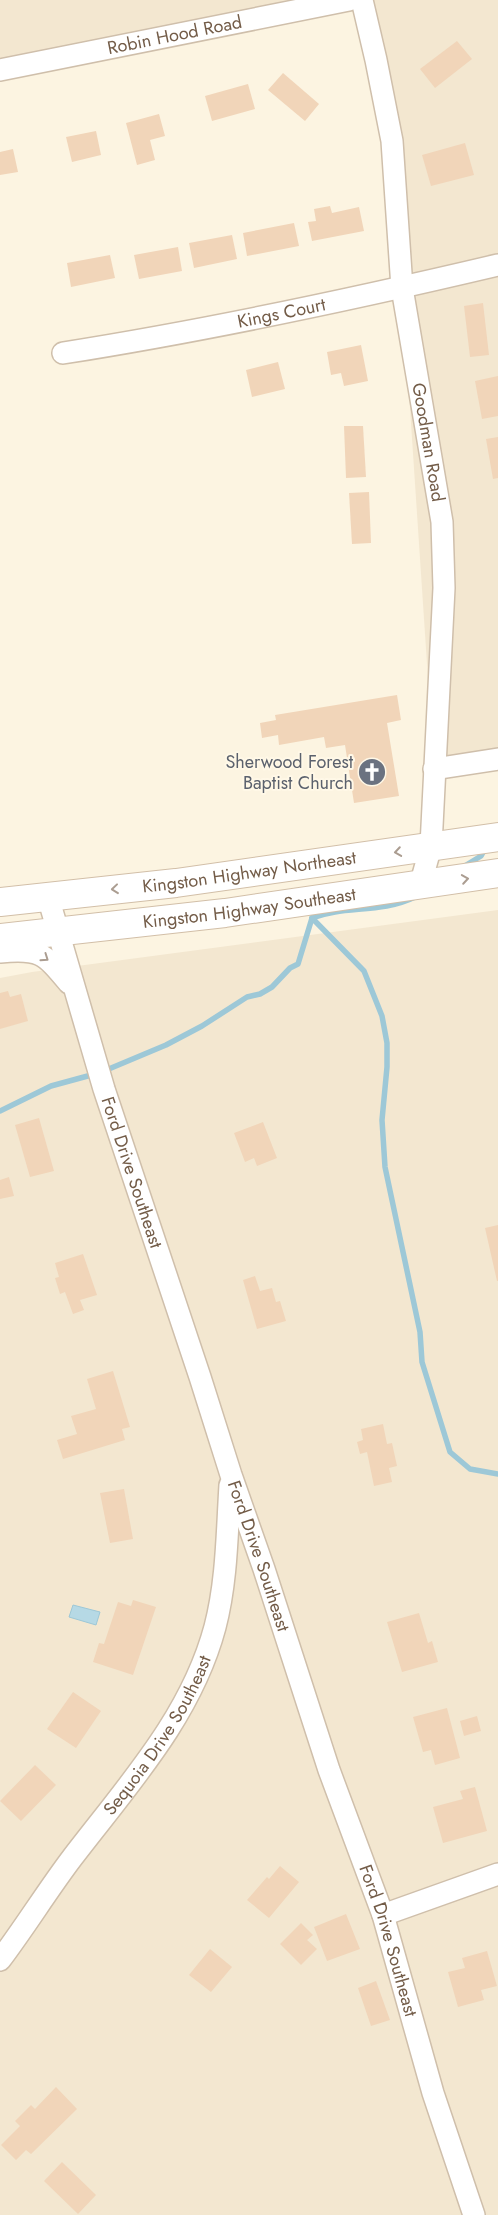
<svg xmlns="http://www.w3.org/2000/svg" width="498" height="2215" font-family="Jost,sans-serif">
<style>
.residential{fill:#f3e7d0}
.water{fill:#b6d9e5;stroke:#9dc8d7}
.lines{fill:none;stroke-linecap:round;stroke-linejoin:round}
.stream{stroke:#9dc8d7;stroke-width:5.5}
.building{fill:#f1d5b9}
.street-casing{stroke:#cfbfab;stroke-width:24}
.secondary-casing{stroke:#d2bfa8;stroke-width:30}
.street{stroke:#fff;stroke-width:21}
.secondary{stroke:#fff;stroke-width:28}
.oneway{stroke:#ab9d91}
.labels{text-anchor:middle;stroke-width:4;stroke-linejoin:round;paint-order:stroke}
.street-label{font-size:18px;fill:#735c48;stroke:#fff8e7}
.worship-label{font-size:18px;fill:#5b616d;stroke:#fff8e7;text-anchor:end}
</style>
<rect width="100%" height="100%" fill="#fcf4e1"/>
<!-- residential -->
<g class="residential">
<polygon points="0,0 349,0 0,70"/>
<polygon points="362,0 498,0 498,756 434,769 402,288"/>
<polygon points="498,910 498,2215 0,2215 0,978 32,972"/>
</g>
<!-- water -->
<polygon class="water" points="73,1605 100,1612 96,1625 69,1617"/>
<g class="lines">
<!-- stream -->
<g class="stream">
<polyline points="463,867 481,856 486,847"/>
<polyline points="312,918 364,971 382,1016 387,1043 387,1067 382,1120 385,1167 420,1332 422,1362 450,1452 470,1469 498,1474"/>
<path d="M312,918C345,905 380,914 415,897"/>
<polyline points="104,1071 166,1045 202,1026 247,997 260,994 272,987 290,968 298,964 312,918"/>
<polyline points="0,1111 51,1086 95,1074"/>
</g>
</g>
<!-- building -->
<g class="building">
<polygon points="457,41 472,59 435,88 420,69"/>
<polygon points="283,73 319,104 305,121 268,90"/>
<polygon points="248,84 255,109 212,121 205,96"/>
<polygon points="159,114 165,136 150,140 155,160 137,165 126,123"/>
<polygon points="96,131 101,155 72,162 66,137"/>
<polygon points="465,143 474,175 431,186 422,155"/>
<polygon points="13,149 18,172 0,175 0,152"/>
<polygon points="330,206 332,213 359,207 364,231 312,241 308,222 316,221 314,209"/>
<polygon points="294,223 299,246 247,256 243,233"/>
<polygon points="232,235 237,259 194,268 189,243"/>
<polygon points="178,247 182,271 139,279 134,255"/>
<polygon points="110,255 115,278 71,287 67,263"/>
<polygon points="483,303 489,355 470,357 464,306"/>
<polygon points="361,345 368,381 344,386 341,373 331,375 327,352"/>
<polygon points="278,362 285,389 252,397 246,370"/>
<polygon points="498,376 498,416 482,419 475,381"/>
<polygon points="344,426 363,426 366,477 346,478"/>
<polygon points="498,437 498,478 493,479 486,439"/>
<polygon points="369,492 371,543 352,544 349,493"/>
<polygon points="397,695 401,720 387,723 399,796 354,803 345,745 326,748 324,737 279,745 278,735 262,738 260,723 276,720 275,715"/>
<polygon points="8,991 10,997 21,994 28,1021 0,1029 0,993"/>
<polygon points="39,1118 54,1171 30,1177 15,1125"/>
<polygon points="263,1122 277,1158 257,1166 254,1158 245,1162 234,1133"/>
<polygon points="9,1177 14,1196 0,1199 0,1180"/>
<polygon points="498,1225 498,1281 497,1281 485,1228"/>
<polygon points="83,1254 97,1295 80,1300 84,1310 73,1314 65,1292 60,1294 55,1278 59,1277 55,1263"/>
<polygon points="255,1276 260,1291 272,1288 276,1302 280,1301 286,1321 257,1329 243,1280"/>
<polygon points="113,1371 130,1427 122,1429 125,1440 63,1459 57,1440 77,1434 71,1416 96,1409 87,1379"/>
<polygon points="383,1424 387,1444 392,1443 397,1466 389,1468 392,1482 374,1486 367,1452 360,1454 357,1442 363,1440 361,1429"/>
<polygon points="124,1489 133,1539 110,1543 100,1493"/>
<polygon points="133,1600 156,1607 133,1675 93,1662 99,1643 104,1644 118,1602 131,1606"/>
<polygon points="419,1613 428,1643 432,1641 438,1662 402,1672 387,1622"/>
<polygon points="73,1692 101,1711 76,1748 47,1729"/>
<polygon points="447,1708 460,1758 435,1765 431,1750 423,1752 413,1717"/>
<polygon points="477,1716 481,1731 464,1736 460,1721"/>
<polygon points="35,1765 56,1785 21,1821 0,1801"/>
<polygon points="475,1787 487,1831 443,1843 433,1807 463,1799 460,1791"/>
<polygon points="280,1866 299,1882 269,1918 247,1900 267,1877 269,1879"/>
<polygon points="346,1914 360,1949 327,1961 314,1927"/>
<polygon points="301,1923 313,1935 307,1940 317,1949 301,1965 280,1944"/>
<polygon points="210,1949 232,1967 211,1992 189,1975"/>
<polygon points="487,1951 497,1986 481,1990 484,2000 458,2007 448,1972 465,1968 462,1958"/>
<polygon points="376,1981 390,2020 371,2026 358,1988"/>
<polygon points="56,2087 77,2109 31,2154 26,2150 16,2160 1,2145 20,2126 15,2121 31,2105 35,2109"/>
<polygon points="62,2162 96,2195 78,2214 44,2181"/>
</g>
<g class="lines">
<defs>
<g id="street">
<path id="s1" d="M362,0L376,60L392,141L402,288L442,522L444,588L431,846L420,886"/>
<path id="s2" d="M0,70L349,0"/>
<path id="s3" d="M63,353C209,330 354,299 498,265"/>
<polyline points="434,769 498,759"/>
<path id="s4" d="M48,897L104,1089L200,1377L231,1475L264,1569L329,1770L383,1915L433,2093L474,2215"/>
<path d="M0,952C40,948 44,953 69,983"/>
<polyline points="383,1915 498,1874"/>
<path id="s5" d="M0,1960C25,1927 47,1891 72,1858C127,1786 191,1717 215,1627C227,1581 227,1533 230,1485"/>
</g>
<g id="secondary">
<path id="s6" d="M0,902L176,883L498,837"/>
<path id="s7" d="M0,938L225,913L498,873"/>
</g>
</defs>
<!-- street casing -->
<use href="#street" class="street-casing"/>
<!-- secondary casing -->
<use href="#secondary" class="secondary-casing"/>
<!-- street -->
<use href="#street" class="street"/>
<!-- secondary -->
<use href="#secondary" class="secondary"/>
</g>
<!-- one-way arrows -->
<defs><path id="oneway-chevron" d="M-2-3.5L2.5 0L-2 3.5" fill="none" stroke-width="1.6" stroke-linecap="round" stroke-linejoin="round" transform="scale(1.25)"/></defs>
<g class="oneway">
<use href="#oneway-chevron" transform="translate(398 852) rotate(171)"/>
<use href="#oneway-chevron" transform="translate(465 879) rotate(-9)"/>
<use href="#oneway-chevron" transform="translate(115 889) rotate(174)"/>
<use href="#oneway-chevron" transform="translate(45 958) rotate(35)"/>
</g>
<!-- icons -->
<defs>
<symbol id="church-disc" viewBox="-11 -11 22 22"><circle r="9.5" fill="#6b7280" stroke="#fff8e7"/><path d="M-1.2-6h2.4v3.5h3.3v2.4h-3.3V6h-2.4V-.1h-3.3v-2.4h3.3Z" fill="#fff"/></symbol>
</defs>
<g fill-rule="evenodd">
<use href="#church-disc" x="356" y="756" width="32" height="32"/>
</g>
<g class="labels">
<!-- street labels -->
<g class="street-label">
<text dy="6" stroke="none"><textPath href="#s2" startOffset="178">Robin Hood Road</textPath></text>
<text dy="6" stroke="none"><textPath href="#s3" startOffset="222">Kings Court</textPath></text>
<text dy="6" stroke="none"><textPath href="#s1" startOffset="448">Goodman Road</textPath></text>
<text dy="6" stroke="none"><textPath href="#s6" startOffset="251">Kingston Highway Northeast</textPath></text>
<text dy="6" stroke="none"><textPath href="#s7" startOffset="251">Kingston Highway Southeast</textPath></text>
<text dy="6" stroke="none"><textPath href="#s4" startOffset="288">Ford Drive Southeast</textPath></text>
<text dy="6" stroke="none"><textPath href="#s4" startOffset="692">Ford Drive Southeast</textPath></text>
<text dy="6" stroke="none"><textPath href="#s5" startOffset="275">Sequoia Drive Southeast</textPath></text>
<text dy="6" stroke="none"><textPath href="#s4" startOffset="1098">Ford Drive Southeast</textPath></text>
</g>
<!-- worship labels -->
<g class="worship-label">
<text x="353" y="768">Sherwood Forest<tspan x="353" dy="21">Baptist Church</tspan></text>
</g>
</g>
</svg>
